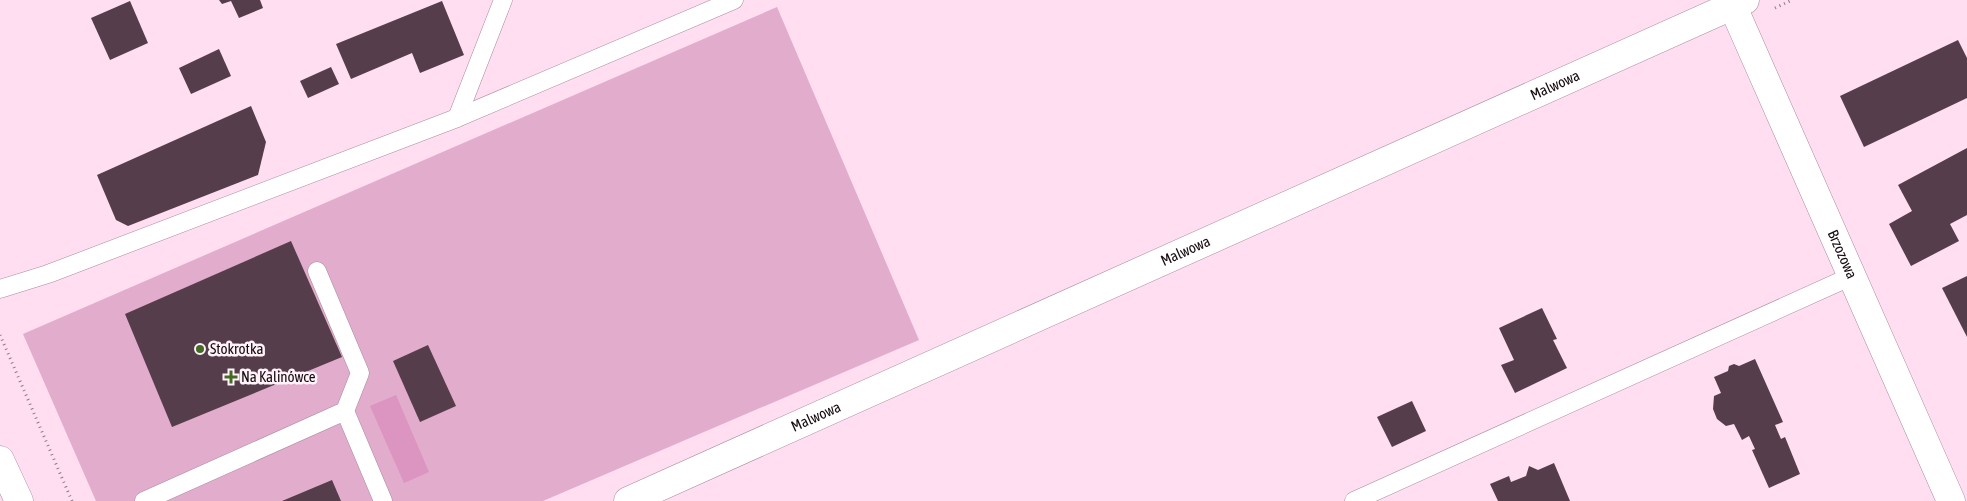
<svg xmlns="http://www.w3.org/2000/svg" width="1967" height="501" font-family="'Asap Condensed',sans-serif">
<style>
.green{fill:#e2accc}
.water{fill:#dc94c0}
.building{fill:#563d4c}
.lines{fill:none;stroke-linecap:round;stroke-linejoin:round}
.service-casing{stroke:#a98c9d;stroke-width:19}
.minor-casing{stroke:#a98c9d;stroke-width:29}
.tertiary-casing{stroke:#a98c9d;stroke-width:29}
.path{stroke:#8e7885;stroke-width:3;stroke-dasharray:1 4;stroke-linecap:butt}
.service{stroke:#fff;stroke-width:18}
.minor{stroke:#fff;stroke-width:28}
.tertiary{stroke:#fff;stroke-width:28}
.poi-dot{fill:#456a24;stroke:#fff2f9;stroke-width:2}
.labels{text-anchor:middle;stroke-width:5;stroke-linejoin:round;paint-order:stroke}
.street-label{font-size:15px;fill:#150b11;stroke:#fff2f9}
.poi-label{font-size:15px;fill:#150b11;stroke:#fff2f9;text-anchor:start}
</style>
<rect width="100%" height="100%" fill="#fedef0"/>
<!-- green -->
<polygon class="green" points="777,7 919,340 543,501 96,501 23,334"/>
<!-- water -->
<polygon class="water" points="396,395 429,472 404,483 370,406"/>
<!-- building -->
<g class="building">
<polygon points="219,0 260,0 263,8 239,18 231,1 222,4"/>
<polygon points="130,1 148,43 110,60 91,18"/>
<polygon points="442,1 464,55 420,73 412,53 351,79 336,44"/>
<polygon points="1958,40 1967,58 1967,98 1864,147 1840,96"/>
<polygon points="219,49 231,76 191,94 179,68"/>
<polygon points="331,67 339,84 308,98 300,81"/>
<polygon points="251,106 266,142 258,175 128,226 116,220 97,175"/>
<polygon points="1967,148 1967,215 1950,224 1959,241 1911,266 1889,224 1912,211 1898,185"/>
<polygon points="291,241 342,357 172,427 125,314"/>
<polygon points="1967,276 1967,337 1942,288"/>
<polygon points="1542,308 1557,339 1553,340 1567,368 1515,393 1501,365 1514,360 1499,328"/>
<polygon points="428,345 456,406 420,422 393,361"/>
<polygon points="1755,359 1783,422 1775,425 1781,439 1785,437 1800,474 1769,488 1752,450 1755,449 1749,436 1742,440 1734,424 1726,426 1717,419 1713,409 1714,396 1721,393 1714,377 1728,371 1729,366 1734,364 1739,366"/>
<polygon points="1412,401 1426,431 1392,447 1377,417"/>
<polygon points="1554,463 1570,501 1498,501 1490,484 1509,476 1511,482 1526,476 1529,466 1538,470"/>
<polygon points="332,480 341,501 282,501"/>
</g>
<g class="lines">
<defs>
<g id="service">
<polyline points="457,118 503,0"/>
<polyline points="317,271 360,373 345,411"/>
<polyline points="0,289 48,274 457,118 734,0"/>
<polyline points="144,501 345,411 383,501"/>
<polyline points="1354,501 1852,276"/>
</g>
<g id="minor">
<path id="s1" d="M1730,0L1951,501"/>
</g>
<g id="tertiary">
<polyline points="0,460 19,501"/>
<path id="s2" d="M628,501L1745,0"/>
</g>
</defs>
<!-- service casing -->
<use href="#service" class="service-casing"/>
<!-- minor casing -->
<use href="#minor" class="minor-casing"/>
<!-- tertiary casing -->
<use href="#tertiary" class="tertiary-casing"/>
<!-- path -->
<g class="path">
<polyline points="1775,8 1792,0"/>
<polyline points="0,335 72,501"/>
</g>
<!-- service -->
<use href="#service" class="service"/>
<!-- minor -->
<use href="#minor" class="minor"/>
<!-- tertiary -->
<use href="#tertiary" class="tertiary"/>
</g>
<!-- markers -->
<g class="poi-dot">
<circle cx="200" cy="349" r="5"/>
<path d="M228.5 369.5h5v5h5v5h-5v5h-5v-5h-5v-5h5z"/>
</g>
<g class="labels">
<!-- street labels -->
<g class="street-label">
<text dy="5" stroke="none"><textPath href="#s2" startOffset="1016">Malwowa</textPath></text>
<text dy="5" stroke="none"><textPath href="#s2" startOffset="611">Malwowa</textPath></text>
<text dy="5" stroke="none"><textPath href="#s1" startOffset="278">Brzozowa</textPath></text>
<text dy="5" stroke="none"><textPath href="#s2" startOffset="206">Malwowa</textPath></text>
</g>
<!-- poi labels -->
<g class="poi-label">
<text x="210" y="354">Stokrotka</text>
<text x="241" y="382">Na Kalinówce</text>
</g>
</g>
</svg>
